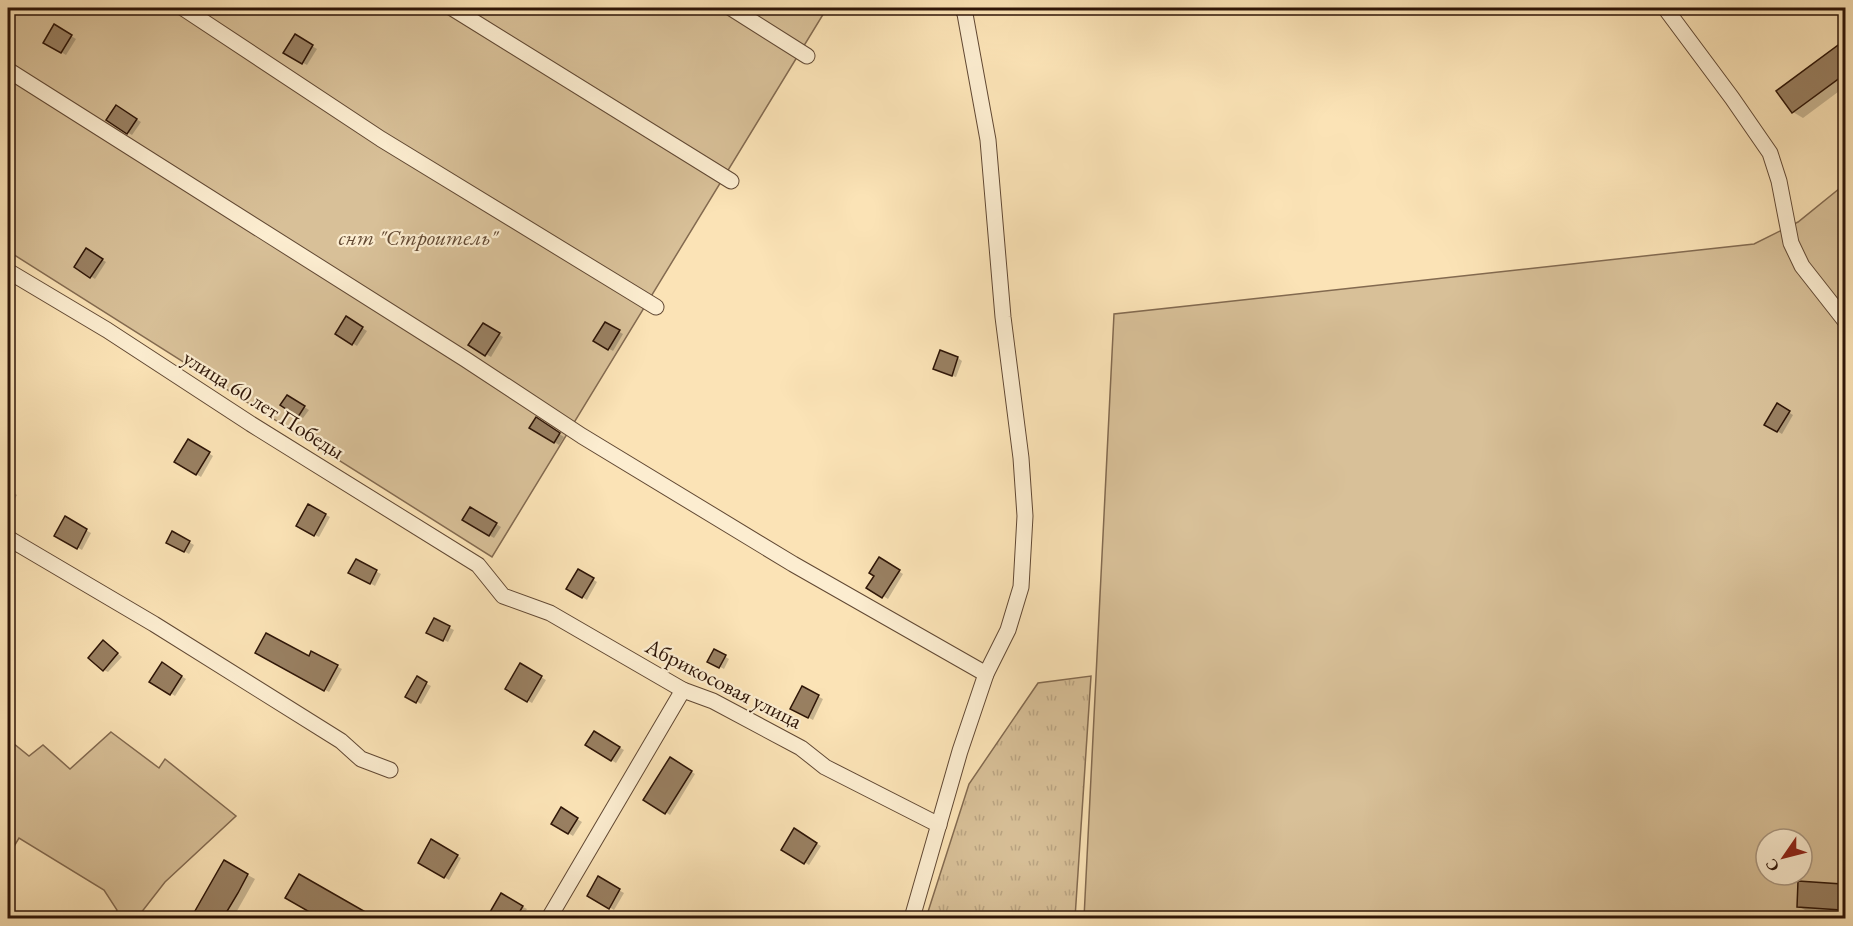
<svg xmlns="http://www.w3.org/2000/svg" width="1853" height="926" font-family="'EB Garamond',serif">
<style>
.grass{fill:url(#grass-tufts);stroke:#836a50;stroke-width:1.5}
.garden{fill:#d8c098;stroke:#836a50;stroke-width:1.5;fill-rule:evenodd}
.shadow{fill:#0003}
.building{fill:#998062;stroke:#2e1507;stroke-width:1.5}
.lines{fill:none;stroke-linecap:round;stroke-linejoin:round}
.minor-casing{stroke:#614833;stroke-width:17}
.minor{stroke:#fcedd0;stroke-width:15}
.labels{text-anchor:middle;stroke-width:4.5;stroke-linejoin:round;paint-order:stroke}
.park-label{font-size:22px;font-style:italic;fill:#614832;stroke:#fcedd0}
.street-label{font-size:22px;fill:#2e1507;stroke:#fcedd0}
</style>
<defs>
<pattern id="grass-tufts" width="24" height="20" patternUnits="userSpaceOnUse" patternTransform="scale(1.5)"><rect width="24" height="20" fill="#d8c098"/><path d="M3 7l-1-3M5 7V3M7 7l1-3M15 17l-1-3M17 17v-4M19 17l1-3" fill="none" stroke="#baa482"/></pattern>
</defs>
<rect width="100%" height="100%" fill="#fbe3b6"/>
<filter id="stains"><feTurbulence type="fractalNoise" baseFrequency=".00333" numOctaves="4"/><feColorMatrix values="0 0 0 0 .2 0 0 0 0 .09 0 0 0 0 .02 0 0 0 .5 -.17"/></filter>
<radialGradient id="worn" r=".72"><stop offset=".6" stop-color="#630" stop-opacity="0"/><stop offset="1" stop-color="#630" stop-opacity=".3"/></radialGradient>
<!-- grass -->
<polygon class="grass" points="1091,676 1075,918 926,918 969,784 1038,683"/>
<!-- garden -->
<g class="garden">
<polygon points="8,8 827,8 492,557 8,251"/>
<path d="M1845,184V918H1084L1114,314L1754,244L1798,222ZM1766,839H1802V875H1766Z"/>
<polygon points="111,732 159,768 165,759 236,816 165,882 137,918 114,918 117,910 104,890 19,838 10,853 8,852 8,739 29,756 43,745 70,769"/>
</g>
<!-- shadow -->
<g class="shadow">
<polygon points="55,26 76,39 66,55 45,42"/>
<polygon points="295,36 317,49 307,65 285,53"/>
<polygon points="1846,42 1846,86 1803,118 1793,112 1778,92"/>
<polygon points="116,107 141,122 132,135 108,120"/>
<polygon points="87,250 106,262 95,279 76,267"/>
<polygon points="346,318 367,331 357,346 337,333"/>
<polygon points="605,324 623,334 613,351 595,341"/>
<polygon points="483,325 503,337 491,357 470,345"/>
<polygon points="958,358 962,361 956,377 939,371"/>
<polygon points="288,397 309,410 303,418 282,405"/>
<polygon points="1777,405 1793,415 1782,434 1766,424"/>
<polygon points="536,419 564,437 559,445 531,427"/>
<polygon points="189,441 213,456 201,477 176,462"/>
<polygon points="8,489 17,495 9,509 8,508"/>
<polygon points="309,506 330,517 319,537 298,526"/>
<polygon points="471,509 501,527 494,538 464,520"/>
<polygon points="65,519 91,533 82,550 56,535"/>
<polygon points="173,533 194,545 189,554 168,542"/>
<polygon points="879,559 903,574 888,599 868,587 876,575"/>
<polygon points="356,561 381,574 375,586 351,572"/>
<polygon points="579,571 597,582 587,600 568,588"/>
<polygon points="434,620 454,630 448,642 428,632"/>
<polygon points="108,645 122,657 108,672 104,670"/>
<polygon points="715,651 729,659 724,669 709,661"/>
<polygon points="257,652 309,658 312,653 342,669 329,692"/>
<polygon points="162,664 186,679 175,696 152,681"/>
<polygon points="520,665 546,680 532,703 507,688"/>
<polygon points="417,679 431,686 421,704 407,696"/>
<polygon points="802,688 823,699 813,720 792,709"/>
<polygon points="594,733 624,750 616,763 587,745"/>
<polygon points="671,759 695,774 670,815 646,800"/>
<polygon points="561,809 582,822 573,836 553,823"/>
<polygon points="794,830 821,846 809,865 783,849"/>
<polygon points="432,841 461,858 449,880 420,862"/>
<polygon points="224,862 255,879 233,918 193,918"/>
<polygon points="299,876 373,918 323,918 287,898"/>
<polygon points="598,879 624,893 614,910 589,895"/>
<polygon points="1842,885 1846,887 1846,913 1805,910 1798,906"/>
<polygon points="501,895 527,909 521,918 504,918 492,911"/>
<polygon points="753,911 757,914 765,918 748,918"/>
<polygon points="8,912 19,918 8,918"/>
</g>
<!-- building -->
<g class="building">
<polygon points="54,24 72,35 61,53 43,43"/>
<polygon points="295,34 313,45 302,64 283,53"/>
<polygon points="1845,40 1845,74 1792,113 1776,91"/>
<polygon points="116,105 137,119 127,134 106,120"/>
<polygon points="86,248 103,259 90,278 74,267"/>
<polygon points="346,316 363,327 352,345 335,334"/>
<polygon points="605,322 620,330 608,350 593,341"/>
<polygon points="483,323 500,333 485,356 468,345"/>
<polygon points="940,350 958,357 952,376 933,369"/>
<polygon points="287,395 305,406 298,417 280,405"/>
<polygon points="1777,403 1790,411 1777,432 1764,425"/>
<polygon points="536,417 560,433 554,443 529,428"/>
<polygon points="188,439 210,452 196,475 174,462"/>
<polygon points="308,504 326,514 314,536 296,526"/>
<polygon points="470,507 497,523 489,536 462,520"/>
<polygon points="65,516 87,529 77,549 54,536"/>
<polygon points="172,531 190,541 184,552 166,543"/>
<polygon points="879,557 900,570 882,598 866,588 874,576 869,573"/>
<polygon points="356,559 377,570 370,584 348,573"/>
<polygon points="578,569 594,578 582,598 566,589"/>
<polygon points="434,618 450,626 443,641 426,633"/>
<polygon points="266,633 309,656 311,651 338,665 324,691 255,653"/>
<polygon points="103,640 118,653 103,671 88,658"/>
<polygon points="714,649 726,655 719,668 707,662"/>
<polygon points="162,662 182,676 170,695 149,682"/>
<polygon points="520,663 542,676 527,702 505,689"/>
<polygon points="417,676 427,682 416,703 405,697"/>
<polygon points="802,686 819,695 808,718 790,709"/>
<polygon points="594,731 620,747 611,761 585,745"/>
<polygon points="670,757 692,771 665,814 643,800"/>
<polygon points="561,807 578,818 568,834 551,824"/>
<polygon points="794,828 817,843 804,864 781,850"/>
<polygon points="431,839 458,855 444,878 418,863"/>
<polygon points="224,860 248,874 238,893 223,918 191,918"/>
<polygon points="299,874 376,918 320,918 285,898"/>
<polygon points="598,876 620,889 609,909 587,896"/>
<polygon points="1798,881 1842,884 1841,910 1797,907"/>
<polygon points="501,893 523,906 516,918 501,918 490,912"/>
</g>
<g class="lines">
<defs>
<g id="minor">
<polyline points="183,8 381,139 656,307"/>
<polyline points="452,8 731,181"/>
<polyline points="731,8 807,56"/>
<polyline points="1665,8 1732,98 1770,153 1779,181 1791,243 1802,266 1846,322"/>
<polyline points="8,70 465,359 582,436 793,564 986,674"/>
<polyline points="8,271 107,330 251,424 478,565 503,596 550,613 683,690 713,701 801,748 825,767 939,825"/>
<polyline points="8,538 154,624 341,741 361,759 390,770"/>
<polyline points="549,918 683,690"/>
<polyline points="912,918 960,751 986,674 1008,630 1021,587 1025,516 1021,458 1003,317 988,140 965,14 962,8"/>
</g>
</defs>
<!-- minor casing -->
<use href="#minor" class="minor-casing"/>
<!-- minor -->
<use href="#minor" class="minor"/>
</g>
<g class="labels">
<!-- park labels -->
<g class="park-label">
<text x="418" y="245">снт "Строитель"</text>
</g>
<!-- street labels -->
<g class="street-label">
<text transform="translate(264 404) rotate(32)" y="8">улица 60 лет Победы</text>
<text transform="translate(724 683) rotate(27)" y="8">Абрикосовая улица</text>
</g>
</g>
<!-- margin -->
<rect width="1853" height="926" fill="none" stroke="#fbe3b6" stroke-width="30"/>
<rect x="9" y="9" width="1835" height="908" fill="none" stroke="#2e1507" stroke-width="3"/>
<rect x="15" y="15" width="1823" height="896" fill="none" stroke="#2e1507" stroke-width="1.5"/>
<!-- north arrow -->
<g transform="translate(1784 857) rotate(235)"><circle r="28" fill="#fcedd0" stroke="#aa9780" stroke-width="1.5"/>
<path d="M0-4.5L10 22L0 15L-10 22Z" fill="#8f2418"/>
<text y="-9" font-size="16" font-weight="bold" text-anchor="middle" fill="#2e1507">С</text>
</g>
<rect width="100%" height="100%" filter="url(#stains)"/>
<rect width="100%" height="100%" fill="url(#worn)"/>
</svg>
